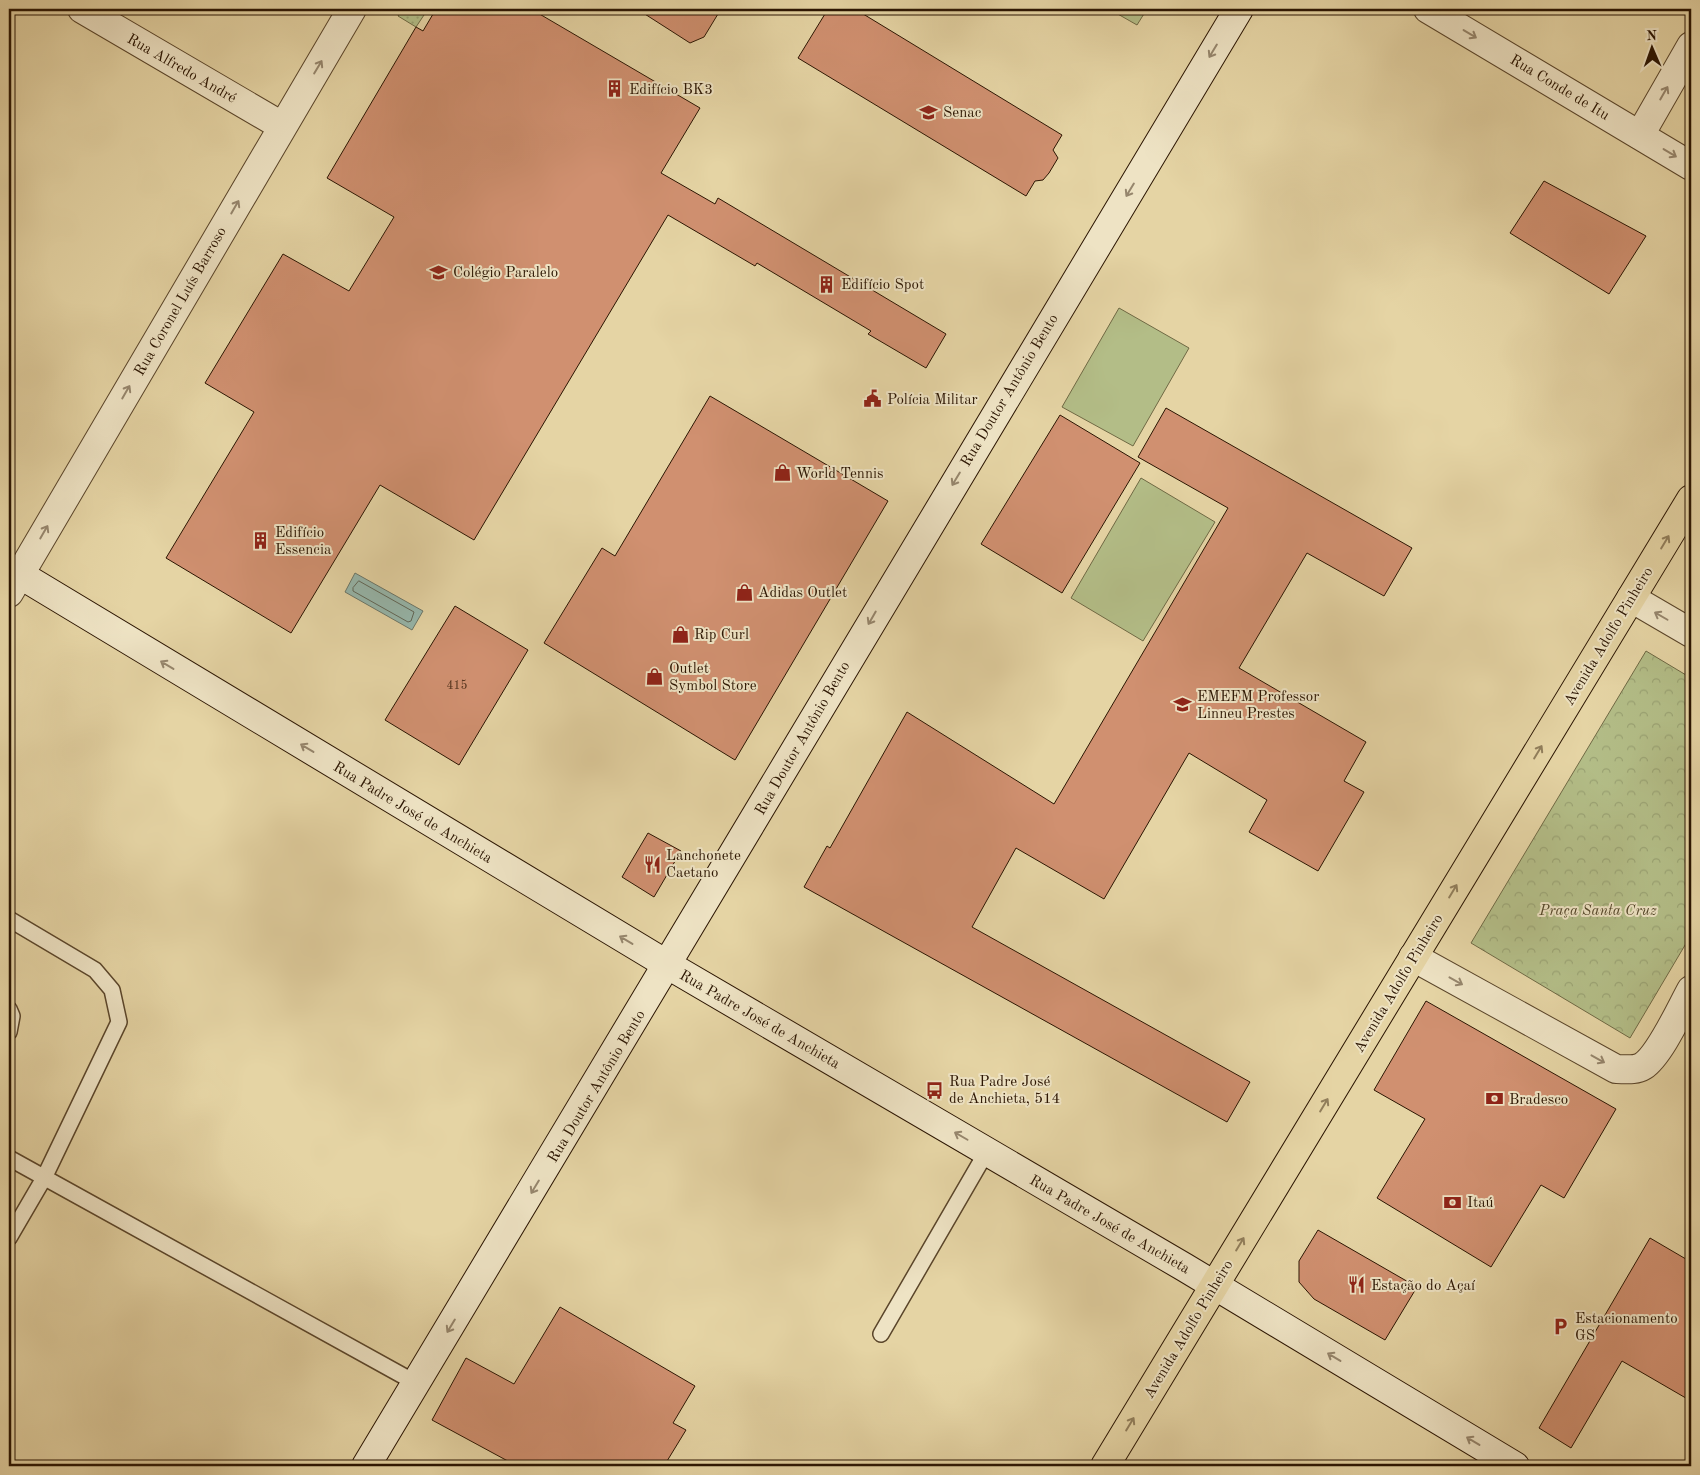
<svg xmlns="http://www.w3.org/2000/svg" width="1700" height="1475" font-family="'Old Standard TT',serif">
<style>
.grass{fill:#b3bd87;stroke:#6f6944}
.park{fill:url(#park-crowns);stroke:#6f6944}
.garden{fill:url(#garden-dots);stroke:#6f6944}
.water{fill:#96b7ac;stroke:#6b7668}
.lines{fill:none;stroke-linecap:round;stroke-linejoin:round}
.shore{stroke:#606657;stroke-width:1}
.building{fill:#d09070;stroke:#2b1502}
.lane-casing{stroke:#5a452a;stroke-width:18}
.street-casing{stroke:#5a452a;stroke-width:30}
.secondary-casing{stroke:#2b1502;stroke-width:30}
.primary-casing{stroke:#2b1502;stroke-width:30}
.lane{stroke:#eee3c4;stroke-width:15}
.street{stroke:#eee3c4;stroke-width:28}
.secondary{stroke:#eee3c4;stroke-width:28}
.primary{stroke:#e5d4a4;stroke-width:28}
.oneway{stroke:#96866d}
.oneway2{stroke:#917e5b}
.labels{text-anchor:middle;stroke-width:4;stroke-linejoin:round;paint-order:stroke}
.number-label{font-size:12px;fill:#54341e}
.street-label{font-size:15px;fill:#2b1502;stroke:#eee3c4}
.poi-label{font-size:15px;fill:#2b1502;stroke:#eee3c4;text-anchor:start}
.park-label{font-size:15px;font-style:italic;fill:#54472a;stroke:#eee3c4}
</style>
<defs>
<pattern id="park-crowns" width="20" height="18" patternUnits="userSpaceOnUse" patternTransform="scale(1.25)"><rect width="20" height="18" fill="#b3bd87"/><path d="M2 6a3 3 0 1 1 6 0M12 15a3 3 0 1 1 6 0" fill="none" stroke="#9aa273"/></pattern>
<pattern id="garden-dots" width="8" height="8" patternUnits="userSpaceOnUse" patternTransform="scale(1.25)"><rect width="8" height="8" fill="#b3bd87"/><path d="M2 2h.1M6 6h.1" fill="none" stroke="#9aa273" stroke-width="1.8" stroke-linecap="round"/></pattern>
</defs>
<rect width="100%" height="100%" fill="#e5d4a4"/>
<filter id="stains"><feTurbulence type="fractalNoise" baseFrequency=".004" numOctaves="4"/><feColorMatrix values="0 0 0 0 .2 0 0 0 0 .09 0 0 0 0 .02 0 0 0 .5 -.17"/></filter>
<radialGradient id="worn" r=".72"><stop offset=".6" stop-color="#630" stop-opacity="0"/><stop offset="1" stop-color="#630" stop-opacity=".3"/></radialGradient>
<!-- grass -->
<g class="grass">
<polygon points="1109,9 1147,9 1137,25"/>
<polygon points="1119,308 1189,348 1133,446 1062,407"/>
<polygon points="1141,478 1215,522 1143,641 1071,598"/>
</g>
<!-- park -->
<polygon class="park" points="1646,651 1691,678 1691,935 1630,1038 1471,943"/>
<!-- garden -->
<polygon class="garden" points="402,9 428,9 416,27 398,16"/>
<!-- water -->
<polygon class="water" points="355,573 423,611 412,630 345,592"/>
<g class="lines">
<!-- shore -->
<polygon class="shore" points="359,581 414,612 411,621 408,622 353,591 353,588"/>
</g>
<!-- building -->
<g class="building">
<polygon points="436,9 531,9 700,108 661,173 715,204 718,198 946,334 926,368 868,334 871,331 757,263 755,266 668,215 474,540 380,485 291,633 166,558 254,412 205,383 283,254 349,291 394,217 327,178 416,27 423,31"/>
<polygon points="637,9 721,9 704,37 690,43"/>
<polygon points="828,9 855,9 1062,135 1053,150 1058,158 1049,173 1043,180 1035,181 1026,196 798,58"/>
<polygon points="1544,181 1646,236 1609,294 1510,233"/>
<polygon points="710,396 888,501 735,760 544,643 602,548 615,556"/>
<polygon points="1166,408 1412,548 1384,596 1307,553 1239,668 1366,742 1344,781 1364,792 1318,871 1249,832 1267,800 1189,753 1104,899 1016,848 972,927 1250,1082 1227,1122 804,887 827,846 830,848 907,712 1054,804 1228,508 1138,457"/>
<polygon points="1060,415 1140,463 1062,593 981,544"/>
<polygon points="455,606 528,650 459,765 385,720"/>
<polygon points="648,833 681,851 654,897 622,877"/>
<polygon points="1426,1001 1616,1109 1564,1198 1541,1185 1491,1267 1377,1198 1425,1119 1374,1090"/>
<polygon points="1318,1230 1417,1287 1385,1340 1314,1299 1299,1282 1299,1261"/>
<polygon points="1650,1238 1691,1262 1691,1401 1622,1361 1571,1448 1539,1428"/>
<polygon points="560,1307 695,1386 673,1423 686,1430 664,1466 517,1466 432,1420 466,1358 514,1384"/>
</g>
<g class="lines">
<defs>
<g id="lane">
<polyline points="9,919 95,970 112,990 119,1022 44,1178 9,1238"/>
<polyline points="9,1009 12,1016 9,1032"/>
<polyline points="9,1158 416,1383"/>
<polyline points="881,1334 987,1151"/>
</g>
<g id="street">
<polyline points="82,9 282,126"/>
<polyline points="1428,9 1691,166"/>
<polyline points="1640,135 1691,46"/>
<polyline points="9,593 352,9"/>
<polyline points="1631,598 1691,633"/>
<path d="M1413,957L1616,1069C1625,1069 1635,1071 1643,1066C1660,1055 1681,1008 1691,990"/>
</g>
<g id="secondary">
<polyline points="9,568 668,965 1184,1267 1515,1466"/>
<path d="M366,1466C659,982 947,494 1239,9"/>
</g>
<polyline id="primary" points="1105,1466 1691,499"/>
</defs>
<!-- lane casing -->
<use href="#lane" class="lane-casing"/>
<!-- street casing -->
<use href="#street" class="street-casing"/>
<!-- secondary casing -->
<use href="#secondary" class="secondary-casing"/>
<!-- primary casing -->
<use href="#primary" class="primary-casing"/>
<!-- lane -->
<use href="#lane" class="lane"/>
<!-- street -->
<use href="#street" class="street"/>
<!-- secondary -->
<use href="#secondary" class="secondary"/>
<!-- primary -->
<use href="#primary" class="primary"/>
</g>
<!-- one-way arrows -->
<defs><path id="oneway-shaft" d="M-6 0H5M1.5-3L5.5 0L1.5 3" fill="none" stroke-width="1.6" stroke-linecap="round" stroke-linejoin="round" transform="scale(1.25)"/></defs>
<g class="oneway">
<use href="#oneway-shaft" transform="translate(1470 34) rotate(31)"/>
<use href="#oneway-shaft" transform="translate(1213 51) rotate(121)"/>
<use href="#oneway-shaft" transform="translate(318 67) rotate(-59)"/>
<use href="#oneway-shaft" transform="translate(1664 93) rotate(-60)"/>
<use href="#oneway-shaft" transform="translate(1670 153) rotate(31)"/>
<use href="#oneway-shaft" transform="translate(1130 190) rotate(121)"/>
<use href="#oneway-shaft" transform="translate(235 207) rotate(-60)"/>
<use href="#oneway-shaft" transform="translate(126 392) rotate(-60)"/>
<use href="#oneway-shaft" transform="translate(956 479) rotate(121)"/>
<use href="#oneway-shaft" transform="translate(44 532) rotate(-60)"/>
<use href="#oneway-shaft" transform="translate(1661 616) rotate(-150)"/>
<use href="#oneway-shaft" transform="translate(872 618) rotate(120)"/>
<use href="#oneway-shaft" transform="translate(167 665) rotate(-149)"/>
<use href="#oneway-shaft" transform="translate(307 748) rotate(-149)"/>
<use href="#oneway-shaft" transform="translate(626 940) rotate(-149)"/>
<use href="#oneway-shaft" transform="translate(1456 981) rotate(29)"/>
<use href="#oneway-shaft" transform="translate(1598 1059) rotate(29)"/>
<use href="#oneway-shaft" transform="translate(961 1136) rotate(-150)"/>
<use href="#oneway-shaft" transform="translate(535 1187) rotate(121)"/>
<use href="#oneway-shaft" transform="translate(451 1326) rotate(121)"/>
<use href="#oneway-shaft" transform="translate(1334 1357) rotate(-149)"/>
<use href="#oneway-shaft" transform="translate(1473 1441) rotate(-149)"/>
</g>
<g class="oneway2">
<use href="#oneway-shaft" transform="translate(1665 542) rotate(-59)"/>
<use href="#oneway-shaft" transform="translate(1538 752) rotate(-59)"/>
<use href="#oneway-shaft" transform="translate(1453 891) rotate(-59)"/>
<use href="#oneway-shaft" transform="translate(1324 1105) rotate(-59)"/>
<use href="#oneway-shaft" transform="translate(1240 1244) rotate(-59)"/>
<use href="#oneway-shaft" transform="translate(1130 1424) rotate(-59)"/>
</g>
<!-- icons -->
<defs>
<symbol id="building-bare" viewBox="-9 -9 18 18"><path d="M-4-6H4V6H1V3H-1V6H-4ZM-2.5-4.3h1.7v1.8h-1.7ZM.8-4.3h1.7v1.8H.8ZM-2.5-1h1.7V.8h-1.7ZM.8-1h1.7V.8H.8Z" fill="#8f2418" stroke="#eee3c4" stroke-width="2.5" paint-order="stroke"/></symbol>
<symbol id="university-bare" viewBox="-9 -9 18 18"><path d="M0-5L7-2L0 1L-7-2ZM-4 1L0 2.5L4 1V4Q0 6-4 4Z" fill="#8f2418" stroke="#eee3c4" stroke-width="2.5" paint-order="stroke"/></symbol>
<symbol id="school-bare" viewBox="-9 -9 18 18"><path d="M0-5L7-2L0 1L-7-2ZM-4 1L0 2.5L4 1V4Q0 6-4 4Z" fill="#8f2418" stroke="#eee3c4" stroke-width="2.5" paint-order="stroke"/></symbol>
<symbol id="civic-bare" viewBox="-9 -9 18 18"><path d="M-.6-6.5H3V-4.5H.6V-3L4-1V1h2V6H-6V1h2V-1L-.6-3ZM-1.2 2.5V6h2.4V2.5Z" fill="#8f2418" stroke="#eee3c4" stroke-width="2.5" paint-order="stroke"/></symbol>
<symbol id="shop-bare" viewBox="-9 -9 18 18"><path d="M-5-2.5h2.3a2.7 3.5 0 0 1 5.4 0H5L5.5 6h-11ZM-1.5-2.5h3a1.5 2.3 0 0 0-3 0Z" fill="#8f2418" stroke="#eee3c4" stroke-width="2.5" paint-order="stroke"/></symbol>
<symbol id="restaurant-bare" viewBox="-9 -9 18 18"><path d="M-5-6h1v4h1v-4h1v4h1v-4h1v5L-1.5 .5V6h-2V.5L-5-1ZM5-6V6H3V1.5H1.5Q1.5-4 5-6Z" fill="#8f2418" stroke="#eee3c4" stroke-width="2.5" paint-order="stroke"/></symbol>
<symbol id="bus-bare" viewBox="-9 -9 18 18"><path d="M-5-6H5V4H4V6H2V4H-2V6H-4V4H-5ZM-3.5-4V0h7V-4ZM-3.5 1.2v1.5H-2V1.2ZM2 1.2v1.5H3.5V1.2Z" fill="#8f2418" stroke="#eee3c4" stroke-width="2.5" paint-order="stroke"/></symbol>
<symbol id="bank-bare" viewBox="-9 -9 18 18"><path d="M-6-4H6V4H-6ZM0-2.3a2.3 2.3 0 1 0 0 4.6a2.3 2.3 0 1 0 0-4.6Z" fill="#8f2418" stroke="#eee3c4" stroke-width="2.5" paint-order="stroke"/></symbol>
<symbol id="parking-bare" viewBox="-9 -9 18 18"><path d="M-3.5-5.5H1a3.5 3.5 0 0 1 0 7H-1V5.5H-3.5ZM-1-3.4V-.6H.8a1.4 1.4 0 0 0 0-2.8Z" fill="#8f2418" stroke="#eee3c4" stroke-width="2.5" paint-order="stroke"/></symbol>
</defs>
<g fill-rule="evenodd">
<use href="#building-bare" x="602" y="76" width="25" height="25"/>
<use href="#university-bare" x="916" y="100" width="25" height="25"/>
<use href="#school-bare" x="426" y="260" width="25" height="25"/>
<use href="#building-bare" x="814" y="272" width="25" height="25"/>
<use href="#civic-bare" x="860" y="386" width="25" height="25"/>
<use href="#shop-bare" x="770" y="460" width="25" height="25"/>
<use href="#building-bare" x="248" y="528" width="25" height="25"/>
<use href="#shop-bare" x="732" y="580" width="25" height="25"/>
<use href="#shop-bare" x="668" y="622" width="25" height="25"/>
<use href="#shop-bare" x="642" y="664" width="25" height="25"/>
<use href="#school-bare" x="1170" y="692" width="25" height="25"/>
<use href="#restaurant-bare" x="640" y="852" width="25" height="25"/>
<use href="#bus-bare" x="922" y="1078" width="25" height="25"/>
<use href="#bank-bare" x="1482" y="1086" width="25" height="25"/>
<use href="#bank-bare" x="1440" y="1190" width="25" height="25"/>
<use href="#restaurant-bare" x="1344" y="1272" width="25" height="25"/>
<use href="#parking-bare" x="1548" y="1314" width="25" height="25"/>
</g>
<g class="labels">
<!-- number labels -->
<g class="number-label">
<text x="457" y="689">415</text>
</g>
<!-- street labels -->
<g class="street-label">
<text transform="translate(182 68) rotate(30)" y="5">Rua Alfredo André</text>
<text transform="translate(1560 87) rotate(31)" y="5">Rua Conde de Itu</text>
<text transform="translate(180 301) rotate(-60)" y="5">Rua Coronel Luís Barroso</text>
<text transform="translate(1009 390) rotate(-59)" y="5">Rua Doutor Antônio Bento</text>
<text transform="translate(1608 636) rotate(-59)" y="5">Avenida Adolfo Pinheiro</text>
<text transform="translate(802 738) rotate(-60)" y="5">Rua Doutor Antônio Bento</text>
<text transform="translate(413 812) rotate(31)" y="5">Rua Padre José de Anchieta</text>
<text transform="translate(1398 983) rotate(-59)" y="5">Avenida Adolfo Pinheiro</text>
<text transform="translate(760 1019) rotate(30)" y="5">Rua Padre José de Anchieta</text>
<text transform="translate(596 1086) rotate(-59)" y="5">Rua Doutor Antônio Bento</text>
<text transform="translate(1110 1224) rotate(30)" y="5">Rua Padre José de Anchieta</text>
<text transform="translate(1188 1329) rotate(-59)" y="5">Avenida Adolfo Pinheiro</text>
</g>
<!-- poi labels -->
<g class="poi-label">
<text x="629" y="94">Edifício BK3</text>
<text x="943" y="117">Senac</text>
<text x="453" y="277">Colégio Paralelo</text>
<text x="841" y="289">Edifício Spot</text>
<text x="887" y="404">Polícia Militar</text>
<text x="796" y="478">World Tennis</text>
<text x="275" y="537">Edifício<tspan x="275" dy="17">Essencia</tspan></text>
<text x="758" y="597">Adidas Outlet</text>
<text x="694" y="639">Rip Curl</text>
<text x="669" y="673">Outlet<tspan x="669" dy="17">Symbol Store</tspan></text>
<text x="1197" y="701">EMEFM Professor<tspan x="1197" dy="17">Linneu Prestes</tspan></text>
<text x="666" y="860">Lanchonete<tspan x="666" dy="17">Caetano</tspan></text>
<text x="949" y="1086">Rua Padre José<tspan x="949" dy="17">de Anchieta, 514</tspan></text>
<text x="1509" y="1104">Bradesco</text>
<text x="1467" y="1207">Itaú</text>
<text x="1371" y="1290">Estação do Açaí</text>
<text x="1575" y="1323">Estacionamento<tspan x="1575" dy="17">GS</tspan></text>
</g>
<!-- park labels -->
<g class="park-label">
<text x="1598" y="915">Praça Santa Cruz</text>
</g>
</g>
<!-- margin -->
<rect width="1700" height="1475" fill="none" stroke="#e5d4a4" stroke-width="30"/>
<rect x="10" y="10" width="1680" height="1455" fill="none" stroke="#2b1502" stroke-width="2.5"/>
<rect x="15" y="15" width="1670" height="1445" fill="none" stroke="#2b1502"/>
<!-- north arrow -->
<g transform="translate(1652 48) rotate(358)" stroke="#eee3c4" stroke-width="4" paint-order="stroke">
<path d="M0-4L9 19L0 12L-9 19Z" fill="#2b1502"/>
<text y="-8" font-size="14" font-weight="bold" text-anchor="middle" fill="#2b1502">N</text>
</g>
<rect width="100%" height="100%" filter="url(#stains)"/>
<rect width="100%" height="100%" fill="url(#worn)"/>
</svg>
